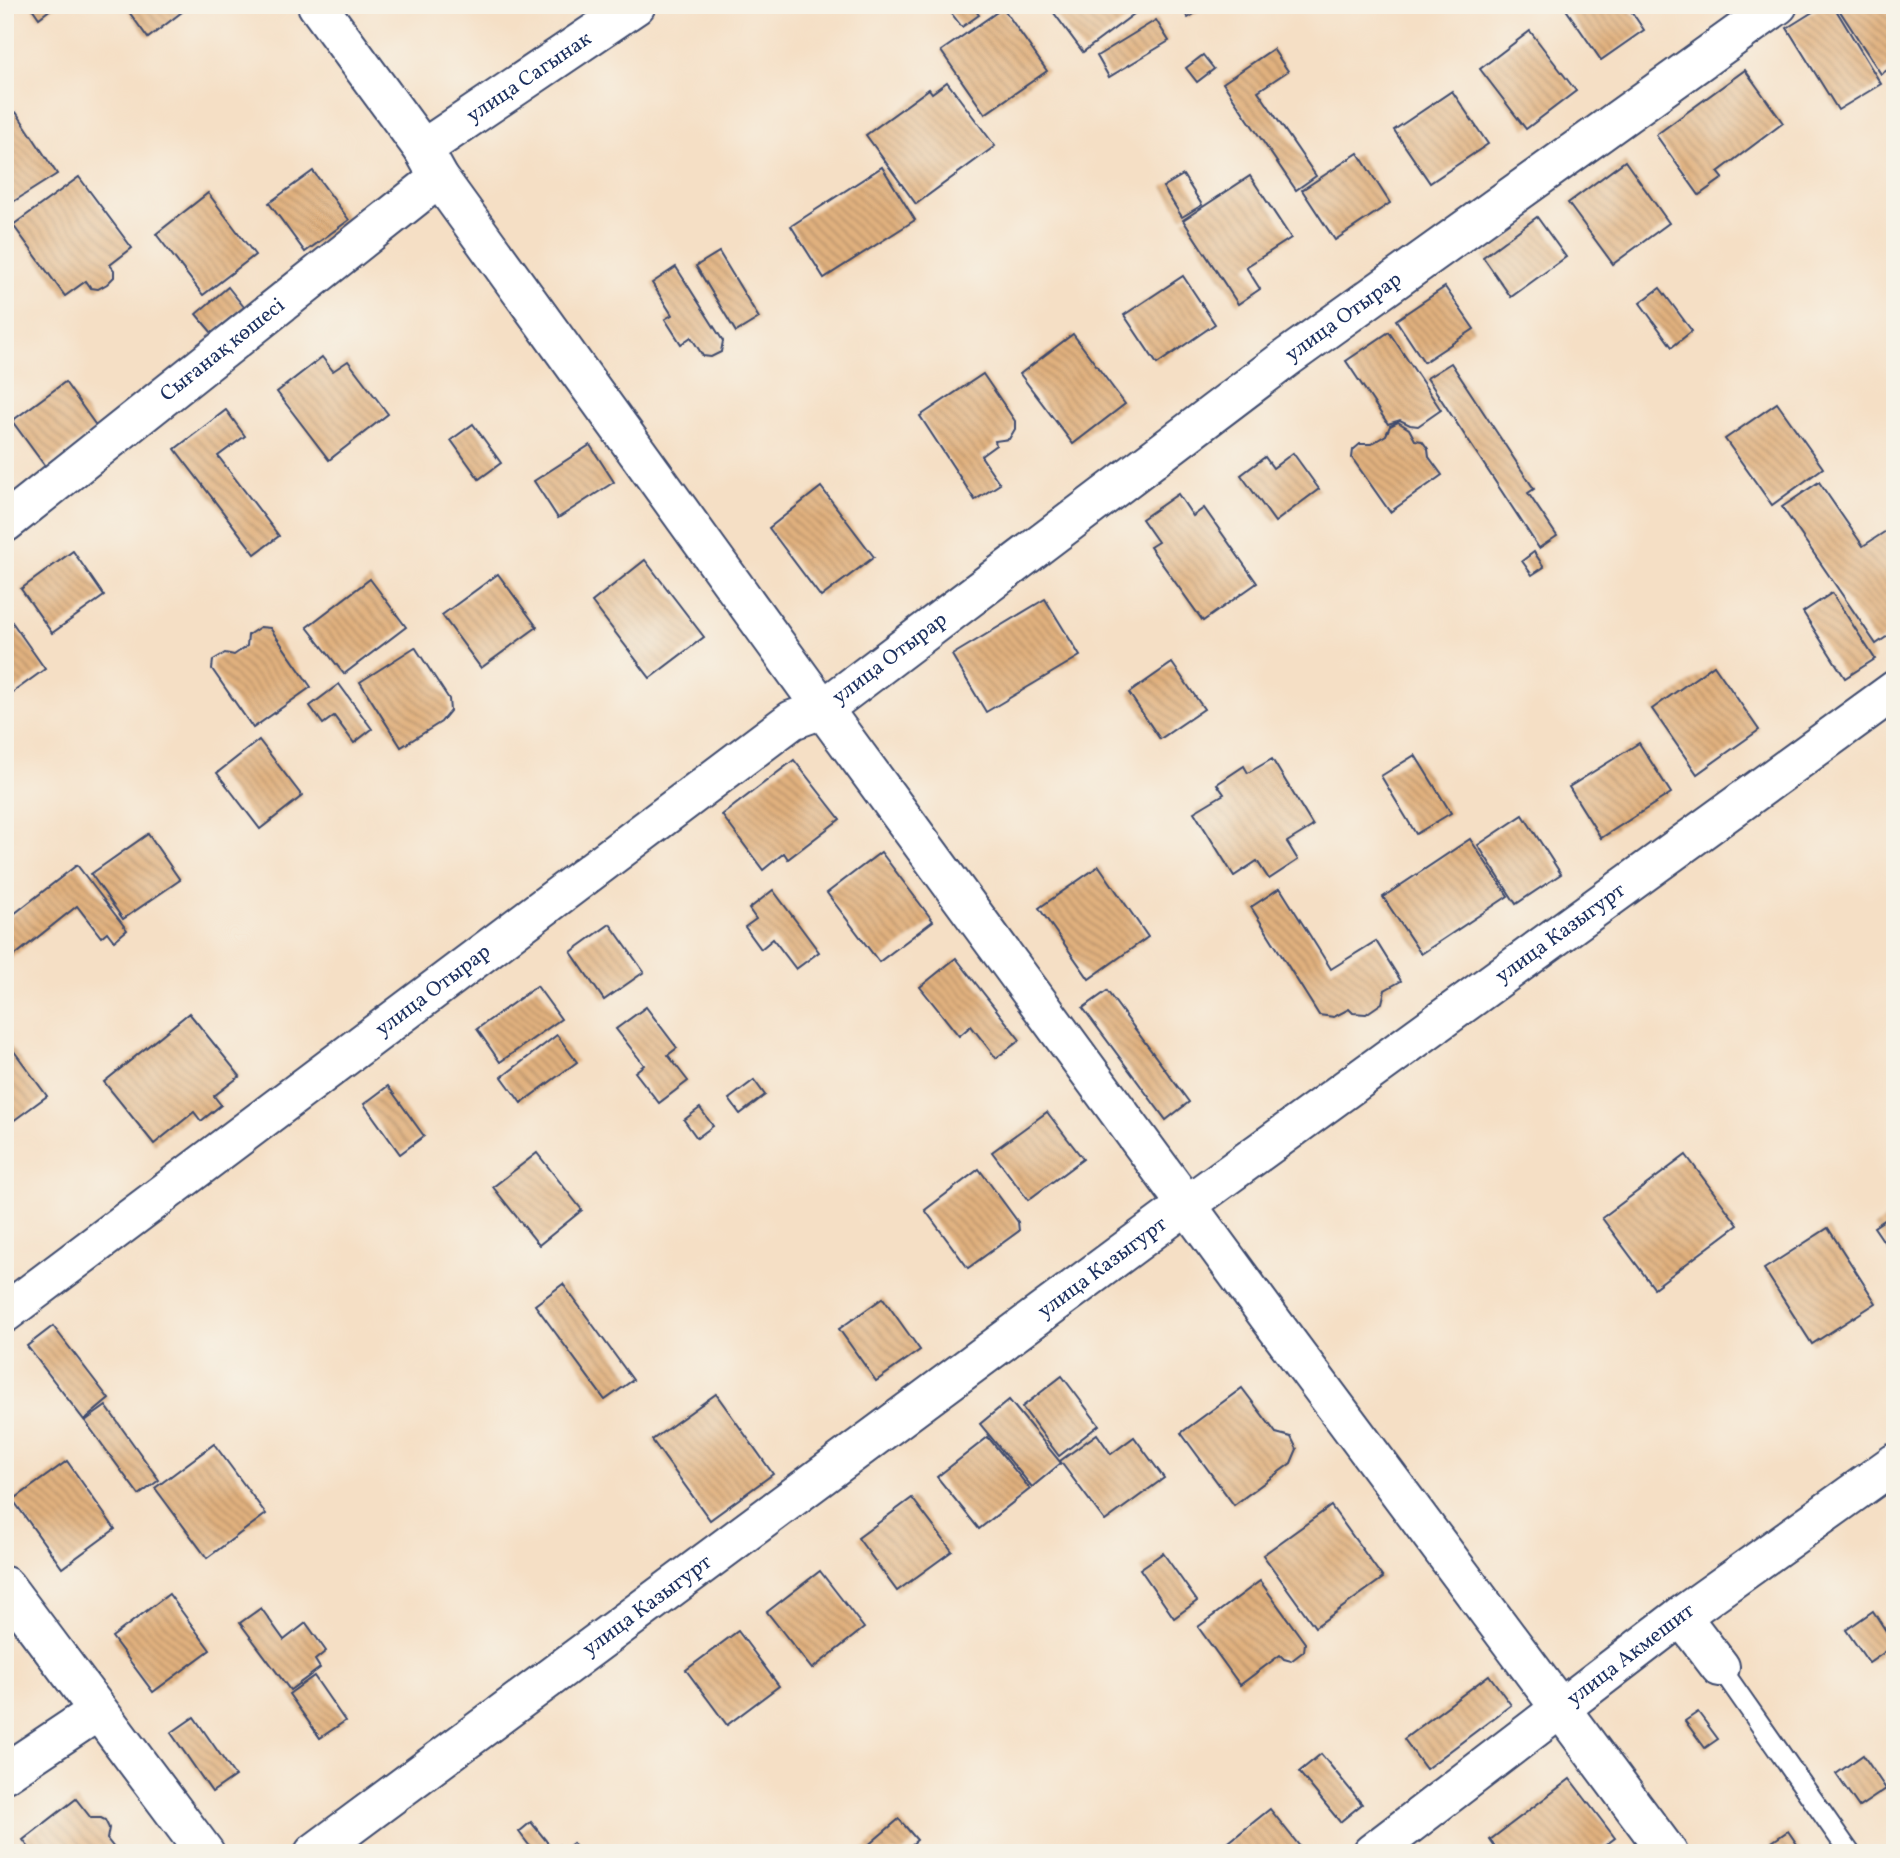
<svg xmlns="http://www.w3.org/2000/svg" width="1900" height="1858" font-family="Vollkorn,serif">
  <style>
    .building { fill: url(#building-back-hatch) }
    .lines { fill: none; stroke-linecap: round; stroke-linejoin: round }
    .lane-casing { stroke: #3c496d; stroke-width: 23 }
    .street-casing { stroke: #3c496d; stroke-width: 42 }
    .lane { stroke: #fff; stroke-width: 19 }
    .street { stroke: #fff; stroke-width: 38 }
    .labels { text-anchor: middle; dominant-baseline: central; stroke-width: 5; stroke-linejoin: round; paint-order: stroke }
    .street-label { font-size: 21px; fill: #1b2f5e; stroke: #f7f3e8 }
  </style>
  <defs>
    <pattern id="building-back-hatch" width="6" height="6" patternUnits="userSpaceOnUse" patternTransform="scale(1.75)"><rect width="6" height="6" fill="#e1b17e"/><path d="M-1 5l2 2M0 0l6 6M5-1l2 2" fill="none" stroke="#b6906a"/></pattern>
  </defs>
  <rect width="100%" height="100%" fill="#f7f3e8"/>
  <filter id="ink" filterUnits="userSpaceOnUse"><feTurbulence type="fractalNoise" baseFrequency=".0143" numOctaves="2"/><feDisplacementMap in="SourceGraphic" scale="14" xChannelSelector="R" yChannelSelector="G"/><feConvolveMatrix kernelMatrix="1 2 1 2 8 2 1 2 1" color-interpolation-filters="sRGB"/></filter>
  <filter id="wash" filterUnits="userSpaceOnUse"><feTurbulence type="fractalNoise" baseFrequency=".00686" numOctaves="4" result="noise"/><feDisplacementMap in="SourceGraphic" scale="28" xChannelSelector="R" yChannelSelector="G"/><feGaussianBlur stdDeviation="1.57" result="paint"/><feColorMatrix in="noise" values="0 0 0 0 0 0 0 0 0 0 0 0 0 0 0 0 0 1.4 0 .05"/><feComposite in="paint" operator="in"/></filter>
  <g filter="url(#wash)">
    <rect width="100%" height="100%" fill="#f5dfc5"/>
    <g id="blocks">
      <!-- building -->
      <g class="building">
        <path d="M30 5H56L39 18Z"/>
        <path d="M124 5H191L148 38Z"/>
        <path d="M953 5H971L979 15 962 27 948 9Z"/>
        <path d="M1048 5H1146L1083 52Z"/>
        <path d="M1179 5H1208L1188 18Z"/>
        <path d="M1563 5H1627L1644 30 1601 60Z"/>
        <path d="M1824 5H1833L1881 84 1838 110 1787 28Z"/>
        <path d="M1836 5H1895V65L1881 74Z"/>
        <path d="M1003 8 1047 71 985 114 941 51Z"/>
        <path d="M1156 20 1169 41 1109 77 1097 56Z"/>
        <path d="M1530 31 1576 91 1526 129 1480 69Z"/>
        <path d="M1273 49 1288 71 1258 91 1316 176 1296 190 1223 83Z"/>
        <path d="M1203 55 1214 69 1197 82 1186 68Z"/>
        <path d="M1745 70 1783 123 1718 172 1723 178 1699 195 1656 135Z"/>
        <path d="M947 82 995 146 916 204 866 135 929 89 932 93Z"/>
        <path d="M1452 91 1488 144 1430 183 1394 130Z"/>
        <path d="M16 112 57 174 5 207V119Z"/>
        <path d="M1358 153 1390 203 1335 240 1302 190Z"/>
        <path d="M1625 161 1669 223 1613 264 1568 203Z"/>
        <path d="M882 167 915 220 824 278 791 226Z"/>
        <path d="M313 171 349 220 305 252 269 203Z"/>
        <path d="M1183 175 1202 205 1182 217 1163 187Z"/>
        <path d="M1250 176 1291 238 1246 267 1260 289 1238 304 1183 220Z"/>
        <path d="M79 177 132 248 110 265 114 270V277L107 284 98 289 91 288 86 281 65 296 13 225Z"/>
        <path d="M208 193 255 255 203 295 156 234Z"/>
        <path d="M1537 217 1566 257 1511 297 1483 257Z"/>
        <path d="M719 252 759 318 736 332 696 266Z"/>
        <path d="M676 267 723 341 721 352 711 357 703 356 691 337 681 344 665 319 672 315 652 283Z"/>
        <path d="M1183 276 1215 324 1157 364 1124 315Z"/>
        <path d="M228 287 244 307 212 333 196 314Z"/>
        <path d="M1445 287 1474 329 1424 362 1396 320Z"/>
        <path d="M1660 288 1692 331 1672 347 1640 303Z"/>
        <path d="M1389 332 1441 410 1418 426 1410 425 1400 420 1388 424 1346 361Z"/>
        <path d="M1073 334 1125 404 1073 444 1020 374Z"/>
        <path d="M322 357 333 371 348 361 388 414 329 460 277 392Z"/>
        <path d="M1451 363 1534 489 1528 493 1557 536 1539 548 1427 378Z"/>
        <path d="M983 374 1015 421V429L1009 439 995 441 996 445 981 456 1000 484 975 500 920 416Z"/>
        <path d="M65 382 97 427 45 466 12 421Z"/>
        <path d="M1777 403 1823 468 1772 505 1725 439Z"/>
        <path d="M226 410 245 436 218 456 279 536 255 554 175 449Z"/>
        <path d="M1398 422 1409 429 1415 440 1422 441 1428 449 1429 457 1442 475 1390 512 1352 458 1353 450 1360 444H1371L1386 435 1390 426Z"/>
        <path d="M473 424 501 463 479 479 451 440Z"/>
        <path d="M590 445 614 482 558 518 534 481Z"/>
        <path d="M1293 453 1319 489 1275 522 1241 475 1265 457 1273 468Z"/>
        <path d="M1819 482 1863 546 1886 531 1895 544V631L1876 644 1782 507Z"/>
        <path d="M821 487 874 557 821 597 769 528Z"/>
        <path d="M1178 494 1193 516 1204 508 1257 583 1203 621 1150 547 1158 542 1142 519Z"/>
        <path d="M73 551 104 596 52 633 21 589Z"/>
        <path d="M1534 552 1544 567 1532 575 1522 561Z"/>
        <path d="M645 560 704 637 650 678 592 602Z"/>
        <path d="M498 574 537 627 481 668 442 615Z"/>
        <path d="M370 579 406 627 344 674 307 627Z"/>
        <path d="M1832 593 1875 659 1845 678 1803 612Z"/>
        <path d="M1045 599 1080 656 986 712 952 655Z"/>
        <path d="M5 612 45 669 5 698Z"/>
        <path d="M260 627 270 628 311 687 253 728 212 669 213 660 225 653 234 655 247 646 248 635Z"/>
        <path d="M415 647 449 699 450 711 441 722 401 747 360 682Z"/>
        <path d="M1172 663 1204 709 1160 739 1129 693Z"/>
        <path d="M1714 665 1759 730 1697 774 1652 709Z"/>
        <path d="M339 684 372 729 354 743 334 716 323 724 310 706Z"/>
        <path d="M259 740 302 796 260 829 217 773Z"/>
        <path d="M1639 743 1671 793 1601 838 1569 787Z"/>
        <path d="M1415 755 1451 813 1416 834 1381 776Z"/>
        <path d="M1272 759 1313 826 1287 842 1298 860 1269 879 1257 861 1234 876 1194 812 1224 794 1217 784 1244 766 1248 773Z"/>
        <path d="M794 760 840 819 788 859 784 853 763 870 722 815Z"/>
        <path d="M1523 815 1561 874 1516 904 1478 845Z"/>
        <path d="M148 834 180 880 123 919 91 874Z"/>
        <path d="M1470 839 1508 896 1421 954 1383 897Z"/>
        <path d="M881 852 933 921 879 962 827 893Z"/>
        <path d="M77 865 127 930 114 941 107 932 101 937 77 906 9 960 5 955V921Z"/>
        <path d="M1099 866 1148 937 1089 979 1039 908Z"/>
        <path d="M1280 888 1331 969 1376 941 1401 981 1385 990 1382 1003 1366 1014 1353 1013 1349 1009 1334 1017 1319 1015 1251 907Z"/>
        <path d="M773 890 819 952 796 969 773 939 761 949 745 927 756 919 749 909Z"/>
        <path d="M610 924 644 972 604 1000 571 952Z"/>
        <path d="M956 958 1020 1040 996 1058 971 1026 959 1036 920 987Z"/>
        <path d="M537 986 561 1019 500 1062 477 1029Z"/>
        <path d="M1107 991 1189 1102 1166 1120 1083 1008Z"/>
        <path d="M646 1007 677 1048 668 1055 688 1081 659 1103 635 1072 644 1065 616 1029Z"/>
        <path d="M189 1013 240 1076 214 1096 221 1105 201 1121 194 1112 154 1144 104 1082Z"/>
        <path d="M557 1035 577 1062 521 1103 502 1077Z"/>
        <path d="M5 1039 47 1096 9 1124 5 1120Z"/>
        <path d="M754 1080 765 1095 740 1114 729 1099Z"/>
        <path d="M388 1086 424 1136 400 1154 364 1104Z"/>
        <path d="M700 1108 713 1126 697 1138 684 1120Z"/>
        <path d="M1047 1112 1083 1159 1028 1200 992 1152Z"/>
        <path d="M537 1153 582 1210 539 1245 493 1187Z"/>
        <path d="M1686 1155 1738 1225 1654 1288 1602 1218Z"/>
        <path d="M979 1169 1018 1222 1019 1231 968 1268 925 1210Z"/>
        <path d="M1895 1213V1258L1874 1227Z"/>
        <path d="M1828 1228 1876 1303 1812 1344 1764 1269Z"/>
        <path d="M563 1284 633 1380 605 1400 535 1305Z"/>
        <path d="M883 1298 920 1350 876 1381 839 1329Z"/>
        <path d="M53 1326 109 1399 84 1420 27 1346Z"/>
        <path d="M1062 1376 1099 1425 1059 1456 1022 1407Z"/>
        <path d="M1242 1388 1276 1433 1291 1437 1297 1449 1291 1463 1234 1505 1181 1433Z"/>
        <path d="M716 1394 773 1474 710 1520 652 1440Z"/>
        <path d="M1009 1400 1061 1463 1032 1487 980 1424Z"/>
        <path d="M106 1406 159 1480 139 1495 85 1421Z"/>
        <path d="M1097 1434 1111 1454 1134 1437 1164 1478 1105 1521 1060 1461Z"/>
        <path d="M988 1437 1030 1489 979 1529 937 1477Z"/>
        <path d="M214 1444 266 1514 207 1558 155 1488Z"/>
        <path d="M67 1461 115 1529 62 1568 13 1500Z"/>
        <path d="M912 1498 952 1551 897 1591 858 1538Z"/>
        <path d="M1331 1506 1383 1578 1315 1627 1263 1555Z"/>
        <path d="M1163 1553 1197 1601 1174 1618 1140 1569Z"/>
        <path d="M820 1571 864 1628 812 1669 767 1612Z"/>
        <path d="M1260 1581 1305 1643 1304 1651 1291 1661 1284 1659 1280 1655 1240 1685 1198 1627Z"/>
        <path d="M169 1594 210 1650 153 1692 112 1637Z"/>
        <path d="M261 1608 284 1640 306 1623 326 1651 315 1660 320 1668 290 1690 240 1623Z"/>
        <path d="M1873 1611 1895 1645 1869 1663 1846 1630Z"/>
        <path d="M738 1631 779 1686 727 1725 686 1670Z"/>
        <path d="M1489 1675 1511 1705 1426 1769 1404 1739Z"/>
        <path d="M314 1676 345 1721 320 1738 289 1694Z"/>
        <path d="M1698 1712 1718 1739 1705 1748 1685 1721Z"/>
        <path d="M194 1717 235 1776 212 1792 171 1733Z"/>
        <path d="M1321 1754 1362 1804 1340 1822 1299 1772Z"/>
        <path d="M1863 1755 1886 1789 1859 1807 1836 1774Z"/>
        <path d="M1570 1779 1615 1838 1595 1853H1499L1490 1840Z"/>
        <path d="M76 1799 91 1818H101L105 1820 109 1828 107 1839 118 1853H33L23 1840Z"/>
        <path d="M1270 1809 1305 1853H1221L1219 1850Z"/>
        <path d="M899 1819 917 1840 902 1853H859Z"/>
        <path d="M531 1822 552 1848 545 1853H535L519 1832Z"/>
        <path d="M1788 1831 1803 1853H1775L1769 1844Z"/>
        <path d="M573 1843 580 1853H549L559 1845 563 1851Z"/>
      </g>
    </g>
  </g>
  <g filter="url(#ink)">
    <use href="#blocks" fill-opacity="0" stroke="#3c496d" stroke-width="2"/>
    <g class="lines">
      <!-- lane casing -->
      <g class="lane-casing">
        <path id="lane" d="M1720 1667 1850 1853"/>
      </g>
      <!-- street casing -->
      <g class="street-casing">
        <g id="street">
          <path d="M317 5 423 149 439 178 823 709 1277 1328 1668 1853"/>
          <path id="s1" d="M423 149 636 5"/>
          <path id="s2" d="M5 523 439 178"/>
          <path id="s3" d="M5 1313 792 720 823 709 1285 359 1778 5"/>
          <path d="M5 1586 205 1853"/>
          <path d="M1681 1616 1720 1667"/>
          <path d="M5 1773 98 1711"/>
          <path id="s4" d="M314 1853 1188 1204 1895 690"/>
          <path id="s5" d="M1372 1853 1681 1616 1895 1463"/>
        </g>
      </g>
      <!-- lane -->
      <use href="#lane" class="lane"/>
      <!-- street -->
      <use href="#street" class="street"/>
    </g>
  </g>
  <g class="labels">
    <!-- street labels -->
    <g class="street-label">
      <text stroke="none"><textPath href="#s1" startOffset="128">улица Сагынак</textPath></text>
      <text stroke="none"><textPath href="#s3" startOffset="1670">улица Отырар</textPath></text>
      <text stroke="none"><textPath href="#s2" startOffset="278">Сығанақ көшесі</textPath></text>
      <text stroke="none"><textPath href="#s3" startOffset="1102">улица Отырар</textPath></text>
      <text stroke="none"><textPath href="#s4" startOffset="1549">улица Казыгурт</textPath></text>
      <text stroke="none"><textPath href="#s3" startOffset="536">улица Отырар</textPath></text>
      <text stroke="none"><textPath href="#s4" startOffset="982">улица Казыгурт</textPath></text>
      <text stroke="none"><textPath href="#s4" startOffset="415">улица Казыгурт</textPath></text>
      <text stroke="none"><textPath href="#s5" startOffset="326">улица Акмешит</textPath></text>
    </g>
  </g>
  <!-- margin -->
  <rect width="1900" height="1858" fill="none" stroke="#f7f3e8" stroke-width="28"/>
</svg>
